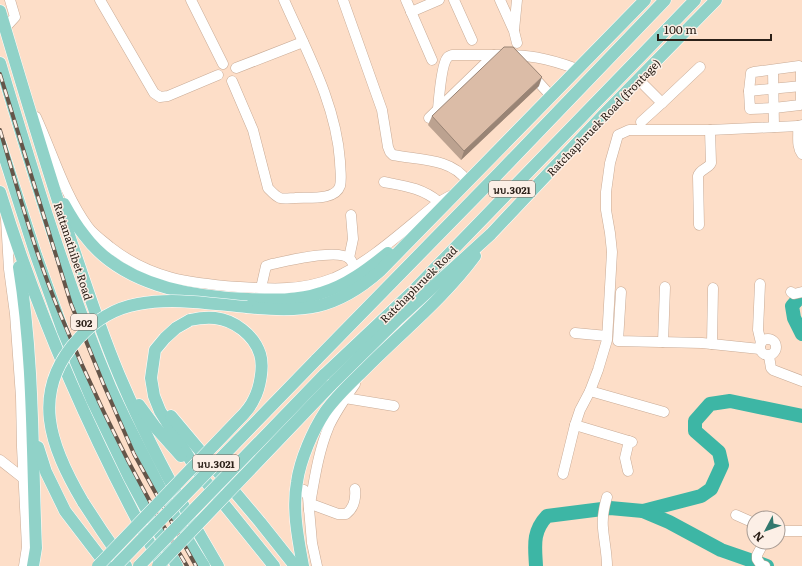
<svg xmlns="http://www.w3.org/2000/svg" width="802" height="566" font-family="Literata,Sarabun,serif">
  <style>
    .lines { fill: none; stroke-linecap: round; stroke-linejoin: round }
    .river { stroke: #3db6a5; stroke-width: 14 }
    .minor-casing { stroke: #c9ab96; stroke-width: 11 }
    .major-casing { stroke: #fff; stroke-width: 13 }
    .minor { stroke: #fff; stroke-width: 10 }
    .major { stroke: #90d2c8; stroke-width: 12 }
    .rail-casing { stroke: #655549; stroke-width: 4 }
    .rail { stroke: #fcefe6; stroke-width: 2.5; stroke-dasharray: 8; stroke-linecap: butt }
    .major-bridge-casing { stroke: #fff; stroke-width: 13; stroke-linecap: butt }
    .major-bridge { stroke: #90d2c8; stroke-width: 12 }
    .wall { fill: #bca290 }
    .shaded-wall { fill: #998475 }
    .building { fill: #dbbca7; stroke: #998475 }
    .labels { text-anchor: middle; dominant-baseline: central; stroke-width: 3; stroke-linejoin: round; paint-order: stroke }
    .shield { fill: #fcefe6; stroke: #6a5e56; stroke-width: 1 }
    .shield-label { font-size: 10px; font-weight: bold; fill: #2b2018 }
    .street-label { font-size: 11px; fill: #2b2018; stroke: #fcefe6 }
  </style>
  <rect width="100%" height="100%" fill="#fddec8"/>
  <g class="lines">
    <!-- river -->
    <g class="river">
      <path d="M802 297 799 298 792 306 794 318 802 334"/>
      <path d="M643 511 701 496 711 489 722 465 719 452 695 431V421L710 404 730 401 802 416"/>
      <path d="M536 566C535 546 532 532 547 516L610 508 643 511 669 522 721 550 767 566"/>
    </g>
    <!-- minor casing -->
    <g class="minor-casing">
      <g id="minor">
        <path d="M100 0 154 93 160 97 168 96 218 75"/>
        <path d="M191 0 223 64"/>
        <path d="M343 0 382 110 388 147 390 152 393 155C418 160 452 158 467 181"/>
        <path d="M406 0 432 60"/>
        <path d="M454 0 472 40"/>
        <path d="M500 0 514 31 517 43"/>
        <path d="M411 12 439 0"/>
        <path d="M5 28 15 17 10 0"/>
        <path d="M514 30 517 0"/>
        <path d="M799 66 801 68V103L800 105 774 108 750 109 749 91 751 73 754 72Z"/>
        <path d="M236 68 303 42"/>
        <path d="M773 70 774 127"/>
        <path d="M531 74 551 96"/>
        <path d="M638 79 662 103 641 122"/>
        <path d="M232 81 253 130 268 188C272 192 275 196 280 198 284 199 291 198 295 198 308 197 335 201 340 186 342 178 340 169 340 161 336 104 307 52 284 0"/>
        <path d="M749 91 802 86"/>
        <path d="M662 103 700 67"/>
        <path d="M438 109C439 99 441 66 447 58 448 56 449 56 452 55H494"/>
        <path d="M36 117C53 154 64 194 88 227 94 235 103 241 110 247 151 279 189 283 238 287 272 289 301 291 334 278 371 262 407 227 439 202L450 196"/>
        <path d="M429 118 494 55C527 54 547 58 577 69"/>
        <path d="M802 125 798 126C799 137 796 145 802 154"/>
        <path d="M384 182C405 186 422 188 439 202"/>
        <path d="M6 219 9 269 15 314 21 397 22 447 27 547 24 566"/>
        <path d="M699 225 698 176C700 169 708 169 711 163L710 130"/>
        <path d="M349 258 353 239 351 215"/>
        <path d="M760 284 758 330 761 343"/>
        <path d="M261 288 266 266 272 264C287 261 339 248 350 259 352 261 353 265 355 267"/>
        <path d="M621 292 618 341 702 343 760 349"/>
        <path d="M791 292 794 294 802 292"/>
        <path d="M575 333 607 336"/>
        <circle cx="768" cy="347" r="8"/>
        <path d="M663 342 665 287"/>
        <path d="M712 344 713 288"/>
        <path d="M769 356 771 368 773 370 802 381"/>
        <path d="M590 391 664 412"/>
        <path d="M345 398 394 406"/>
        <path d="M575 425 632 442"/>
        <path d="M0 460 23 478"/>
        <path d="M628 471 625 458 629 441"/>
        <path d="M563 474 575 425 580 410 590 391 598 370 607 340 612 252 610 233 606 210V192L610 163 618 135 629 130H710L798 126"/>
        <path d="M296 489 304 490 308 497 312 543 317 566"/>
        <path d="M607 497C604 507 602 518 603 528 604 541 607 553 607 566"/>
        <path d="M311 504 338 514H346C354 508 356 499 355 489"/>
        <path d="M309 510C314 482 318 452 329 426 336 411 346 397 355 384"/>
        <path d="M736 515 754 523"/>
        <path d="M778 531H802"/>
        <path d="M764 542 757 555V559L761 565 765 566"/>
      </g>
    </g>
    <!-- major casing -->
    <g class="major-casing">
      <g id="major">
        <path d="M0 11C24 92 48 173 75 253 90 297 104 341 123 384 150 447 183 507 218 566"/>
        <path d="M0 63C33 173 66 283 111 389 121 411 132 433 143 454 162 492 181 531 204 566"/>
        <path d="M0 143 36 255 63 331 92 400 129 477 177 566"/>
        <path d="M0 192C40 322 96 447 162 566"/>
        <path d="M64 204C70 215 76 225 84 235 121 285 189 297 248 299 272 300 298 301 321 293 346 286 368 269 388 253"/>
        <path d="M19 267C34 360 32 454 36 548L33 566"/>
        <path d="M247 307C303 313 336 310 380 271L645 0"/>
        <path d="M190 320 176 328 165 338 155 350 151 378 154 396 160 411 198 472 274 566"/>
        <path d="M316 360 497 175 665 0"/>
        <path d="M324 375 412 292 695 0"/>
        <path d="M330 386 399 318 491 234 605 113 716 0"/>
        <path d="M139 405 156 428 181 456"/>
        <path d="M171 416 260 522 295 566"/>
        <path d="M38 447 46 472 65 511 107 566"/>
        <path d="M83 502 102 531 126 566"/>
        <path d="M303 566C298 539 292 509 297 482 300 460 313 430 325 412 337 395 353 381 367 367 403 331 444 298 475 256"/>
      </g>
    </g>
    <!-- minor -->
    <use href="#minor" class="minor"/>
    <!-- major -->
    <use href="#major" class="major"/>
    <!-- rail casing -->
    <g class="rail-casing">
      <g id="rail">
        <path d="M0 74 71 304 103 383 134 454 196 566"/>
        <path d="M0 130C18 190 35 253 59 311 95 399 138 485 187 566"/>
      </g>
    </g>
    <!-- rail -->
    <use href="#rail" class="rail"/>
    <!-- major-bridge casing -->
    <g class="major-bridge-casing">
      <g id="major-bridge">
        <path d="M83 502C50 446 29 392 79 338 94 321 115 308 138 304 174 297 211 304 247 307"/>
        <path d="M98 566 239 419C245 413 251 406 254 399 260 388 264 366 260 354 254 335 234 320 215 318 206 317 199 318 190 320"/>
        <path d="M116 566 316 360"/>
        <path d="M139 566 324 375"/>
        <path d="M158 566 330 386"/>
      </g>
    </g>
    <!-- major-bridge -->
    <use href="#major-bridge" class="major-bridge"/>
  </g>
  <!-- wall -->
  <path class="wall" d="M539 86 461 160 428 125 432 116Z"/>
  <!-- shaded-wall -->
  <path class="shaded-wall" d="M542 77 539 86 461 160 464 151Z"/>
  <!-- building -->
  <path class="building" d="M504 47H513L542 77 464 151 432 116Z"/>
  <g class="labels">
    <!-- shield labels -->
    <g class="shield">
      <rect x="489" y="181" width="46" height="16" rx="3"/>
      <rect x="71" y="314" width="26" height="16" rx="3"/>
      <rect x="193" y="455" width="46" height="16" rx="3"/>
    </g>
    <g class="shield-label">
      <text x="512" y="189">นบ.3021</text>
      <text x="84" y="322">302</text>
      <text x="216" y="463">นบ.3021</text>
    </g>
    <!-- street labels -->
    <g class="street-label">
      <text transform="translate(603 117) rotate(-46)">Ratchaphruek Road (frontage)</text>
      <text transform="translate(74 251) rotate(72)">Rattanathibet Road</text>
      <text transform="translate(418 284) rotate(-45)">Ratchaphruek Road</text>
    </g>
  </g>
  <!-- north arrow -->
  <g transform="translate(766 530) rotate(229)"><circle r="19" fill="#fcefe6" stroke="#a89c94"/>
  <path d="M0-3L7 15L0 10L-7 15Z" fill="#32786e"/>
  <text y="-6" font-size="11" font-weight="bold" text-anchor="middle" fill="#2b2018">N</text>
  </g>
  <!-- scale -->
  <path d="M658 34v6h113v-6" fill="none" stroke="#2b2018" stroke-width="2"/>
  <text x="664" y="34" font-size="12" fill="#2b2018" stroke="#fcefe6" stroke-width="3" paint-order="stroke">100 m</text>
</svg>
